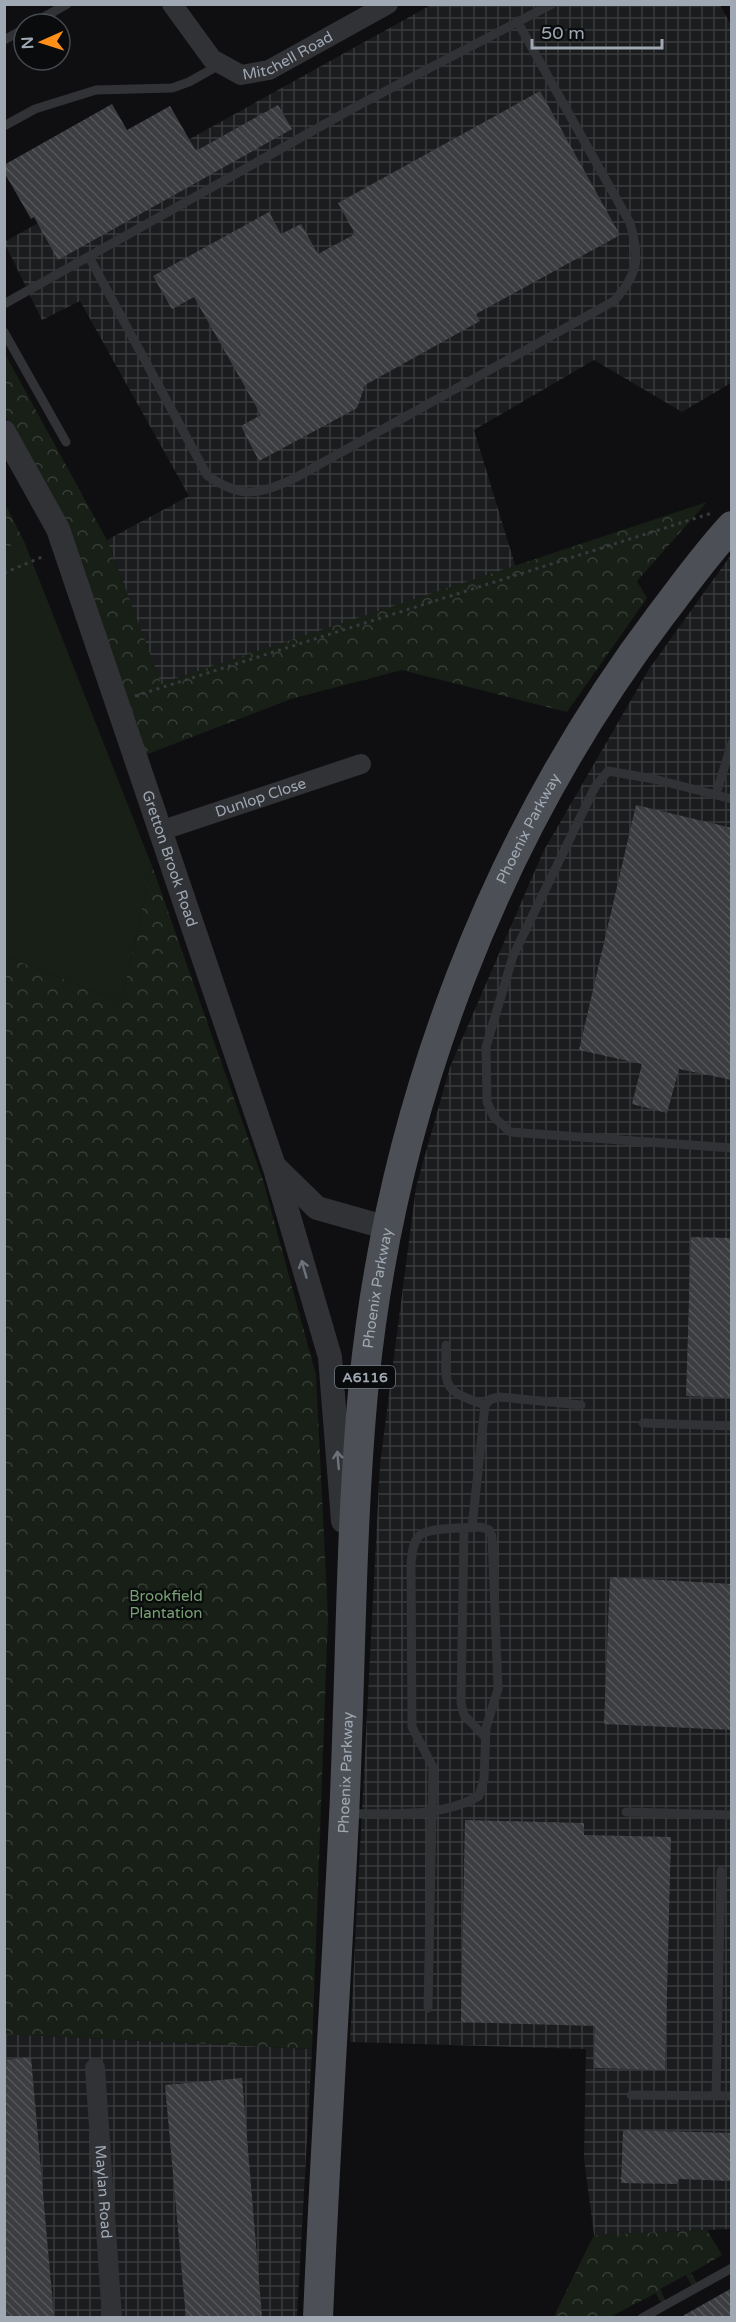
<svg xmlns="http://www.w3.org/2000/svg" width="736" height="2322" font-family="'Varela Round',sans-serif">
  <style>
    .industrial { fill: url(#industrial-grid) }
    .green { fill: #171f17 }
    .forest { fill: url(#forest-crowns) }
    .building { fill: url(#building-back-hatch) }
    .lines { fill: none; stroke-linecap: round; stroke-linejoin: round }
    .path { stroke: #36393d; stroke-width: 3; stroke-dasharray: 3 4.5; stroke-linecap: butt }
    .service { stroke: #303236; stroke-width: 9 }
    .minor { stroke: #303236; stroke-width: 20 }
    .tertiary { stroke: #303236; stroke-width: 24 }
    .primary { stroke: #4c4f55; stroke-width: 30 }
    .oneway { stroke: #6d737b }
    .labels { text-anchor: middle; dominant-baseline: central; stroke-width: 4.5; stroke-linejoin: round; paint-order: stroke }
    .shield { fill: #0a0b0c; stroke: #727981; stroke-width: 1.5 }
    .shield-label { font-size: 14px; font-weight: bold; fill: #9fa8b3 }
    .street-label { font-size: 15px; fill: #9fa8b3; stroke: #0a0b0c }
    .park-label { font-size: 15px; fill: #77a173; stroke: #0a0b0c }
  </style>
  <defs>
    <pattern id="industrial-grid" width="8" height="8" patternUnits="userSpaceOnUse" patternTransform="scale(1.5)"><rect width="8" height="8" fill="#1b1c1e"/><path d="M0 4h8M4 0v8" fill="none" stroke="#393a3c"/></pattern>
    <pattern id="forest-crowns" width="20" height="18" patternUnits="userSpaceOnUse" patternTransform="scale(1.5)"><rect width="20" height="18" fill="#171f17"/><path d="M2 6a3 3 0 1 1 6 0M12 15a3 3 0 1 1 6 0" fill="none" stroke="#353d36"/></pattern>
    <pattern id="building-back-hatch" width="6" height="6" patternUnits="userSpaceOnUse" patternTransform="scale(1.5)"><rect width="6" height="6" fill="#3b3d41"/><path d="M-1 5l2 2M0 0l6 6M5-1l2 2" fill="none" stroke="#54565a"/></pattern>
  </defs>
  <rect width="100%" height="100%" fill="#0f0f11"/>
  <!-- industrial -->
  <g class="industrial">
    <path d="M431 5H720L731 25V383L682 412 594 360 474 430 516 568 162 686 107 540 189 496 80 301 42 320 4 242Z"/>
    <path d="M731 555V2229L594 2235 584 2159 586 2049 350 2042 380 1464 416 1187 450 1067 543 852 649 669Z"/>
    <path d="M4 2034 312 2049 297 2317H5Z"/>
  </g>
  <!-- green -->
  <path class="green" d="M24 541 152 866 121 1002 5 956 4 548Z"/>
  <!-- forest -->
  <g class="forest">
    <path d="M4 352 107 540 161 683 707 502 637 581 647 598 567 712 402 670 291 699 145 755 81 564 5 415Z"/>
    <path d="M5 504 24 541 5 548H4Z"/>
    <path d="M152 866 263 1180 316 1375 328 1617 312 2049 5 2034V956L121 1002Z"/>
    <path d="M707 2230 722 2255 691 2273 697 2283 692 2286 686 2275 660 2289 666 2302 661 2304 656 2293 610 2317 553 2318 594 2235Z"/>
  </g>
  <!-- building -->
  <g class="building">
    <path d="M540 91 620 235 476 314 480 321 365 385 357 408 259 461 241 426 261 415 194 297 172 309 153 276 269 212 281 234 301 224 318 254 355 234 338 203Z"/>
    <path d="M112 104 127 130 170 106 196 151 278 105 292 129 58 260 34 217 31 219 4 172V165Z"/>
    <path d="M636 805 732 828V1080L679 1069 667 1113 632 1104 642 1064 579 1050Z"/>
    <path d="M691 1237 732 1238V1398L686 1396Z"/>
    <path d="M610 1577 732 1584V1730L604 1724Z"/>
    <path d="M465 1820 584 1823V1835L671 1837 665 2070 594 2068 595 2026 461 2022Z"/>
    <path d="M31 2057 54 2318H4V2060Z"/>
    <path d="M242 2078 262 2317 186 2318 165 2085Z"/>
    <path d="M623 2130 732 2133V2181L678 2179 677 2184 621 2183Z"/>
    <path d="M732 2288V2318H679Z"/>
  </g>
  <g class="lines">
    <!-- path -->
    <g class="path">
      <path d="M4 573 42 557"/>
      <path d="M135 696 712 513"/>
    </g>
    <!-- service -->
    <g class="service">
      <path d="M32 24 67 4"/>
      <path d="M4 40 24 29"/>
      <path d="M4 126 35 109 96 90 172 88 189 82 221 64"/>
      <path d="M89 257 207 475C240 499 260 495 295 478L614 301C639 273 640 258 630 223L517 21"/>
      <path d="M4 304 357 106 552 4"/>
      <path d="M4 332 66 442"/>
      <path d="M716 794 732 743"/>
      <path d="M732 799 654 779 608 771 595 787 513 956 486 1047 487 1102 494 1117 510 1132 732 1148"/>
      <path d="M446 1345C445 1389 443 1390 485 1405"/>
      <path d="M643 1423 732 1426"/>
      <path d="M472 1528 485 1405 491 1399 500 1397 581 1405"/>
      <path d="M464 1529 461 1703 464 1715 485 1737"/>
      <path d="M626 1812 732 1815"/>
      <path d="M349 1814C392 1813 441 1818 479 1796L484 1779 486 1728 498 1689 492 1536 489 1530 481 1527C468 1528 427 1527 419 1536 412 1543 412 1556 411 1564L412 1727 433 1767 428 2008"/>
      <path d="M631 2095 732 2096"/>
      <path d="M716 2096 721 1871"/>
      <path d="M642 2318 732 2268"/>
    </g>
    <!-- minor -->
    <g class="minor">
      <path id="s1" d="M172 4 212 59 241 75 269 70 388 4"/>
      <path id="s2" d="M160 831 361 764"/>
      <path id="s3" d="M95 2068 112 2318"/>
    </g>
    <!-- tertiary -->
    <g class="tertiary">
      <path id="s4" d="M4 432 58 529 274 1166 317 1208 388 1228"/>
      <path d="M275 1169 330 1357 343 1521"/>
    </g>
    <!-- primary -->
    <path class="primary" id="s5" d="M318 2318C325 2150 336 1984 344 1817 351 1672 350 1526 364 1382 392 1106 494 836 661 615 684 585 706 554 732 526"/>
  </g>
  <!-- one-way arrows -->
  <defs><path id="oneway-shaft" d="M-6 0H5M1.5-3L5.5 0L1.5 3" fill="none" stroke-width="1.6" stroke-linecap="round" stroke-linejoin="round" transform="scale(1.5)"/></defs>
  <g class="oneway">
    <use href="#oneway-shaft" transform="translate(304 1269) rotate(-106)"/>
    <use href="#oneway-shaft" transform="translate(338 1460) rotate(-95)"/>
  </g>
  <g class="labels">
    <!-- shield labels -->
    <rect class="shield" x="335" y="1366" width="60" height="22" rx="4.5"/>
    <g class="shield-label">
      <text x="365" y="1377">A6116</text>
    </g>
    <!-- street labels -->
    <g class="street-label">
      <text stroke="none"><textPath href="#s1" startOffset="152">Mitchell Road</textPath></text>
      <text stroke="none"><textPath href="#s2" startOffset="106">Dunlop Close</textPath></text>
      <text stroke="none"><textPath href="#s5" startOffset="1518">Phoenix Parkway</textPath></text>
      <text stroke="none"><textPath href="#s4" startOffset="459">Gretton Brook Road</textPath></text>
      <text stroke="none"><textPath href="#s5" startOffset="1032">Phoenix Parkway</textPath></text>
      <text stroke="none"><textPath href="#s5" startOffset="546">Phoenix Parkway</textPath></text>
      <text stroke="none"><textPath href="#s3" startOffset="124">Maylan Road</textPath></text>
    </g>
    <!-- park labels -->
    <g class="park-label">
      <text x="166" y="1596">Brookfield<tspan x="166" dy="17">Plantation</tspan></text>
    </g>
  </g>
  <!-- border -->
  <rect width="736" height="2322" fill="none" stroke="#9fa8b3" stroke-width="12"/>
  <!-- north arrow -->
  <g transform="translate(42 42) rotate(267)"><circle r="28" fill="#0a0b0c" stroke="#464a4f" stroke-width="1.5"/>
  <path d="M0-4.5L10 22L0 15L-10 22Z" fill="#ff8f19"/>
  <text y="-9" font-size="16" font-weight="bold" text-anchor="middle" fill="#9fa8b3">N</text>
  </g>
  <!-- scale -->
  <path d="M532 39v9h130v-9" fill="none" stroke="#9fa8b3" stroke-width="3"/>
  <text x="541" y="39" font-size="18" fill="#9fa8b3" stroke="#0a0b0c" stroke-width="4.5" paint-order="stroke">50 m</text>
</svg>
